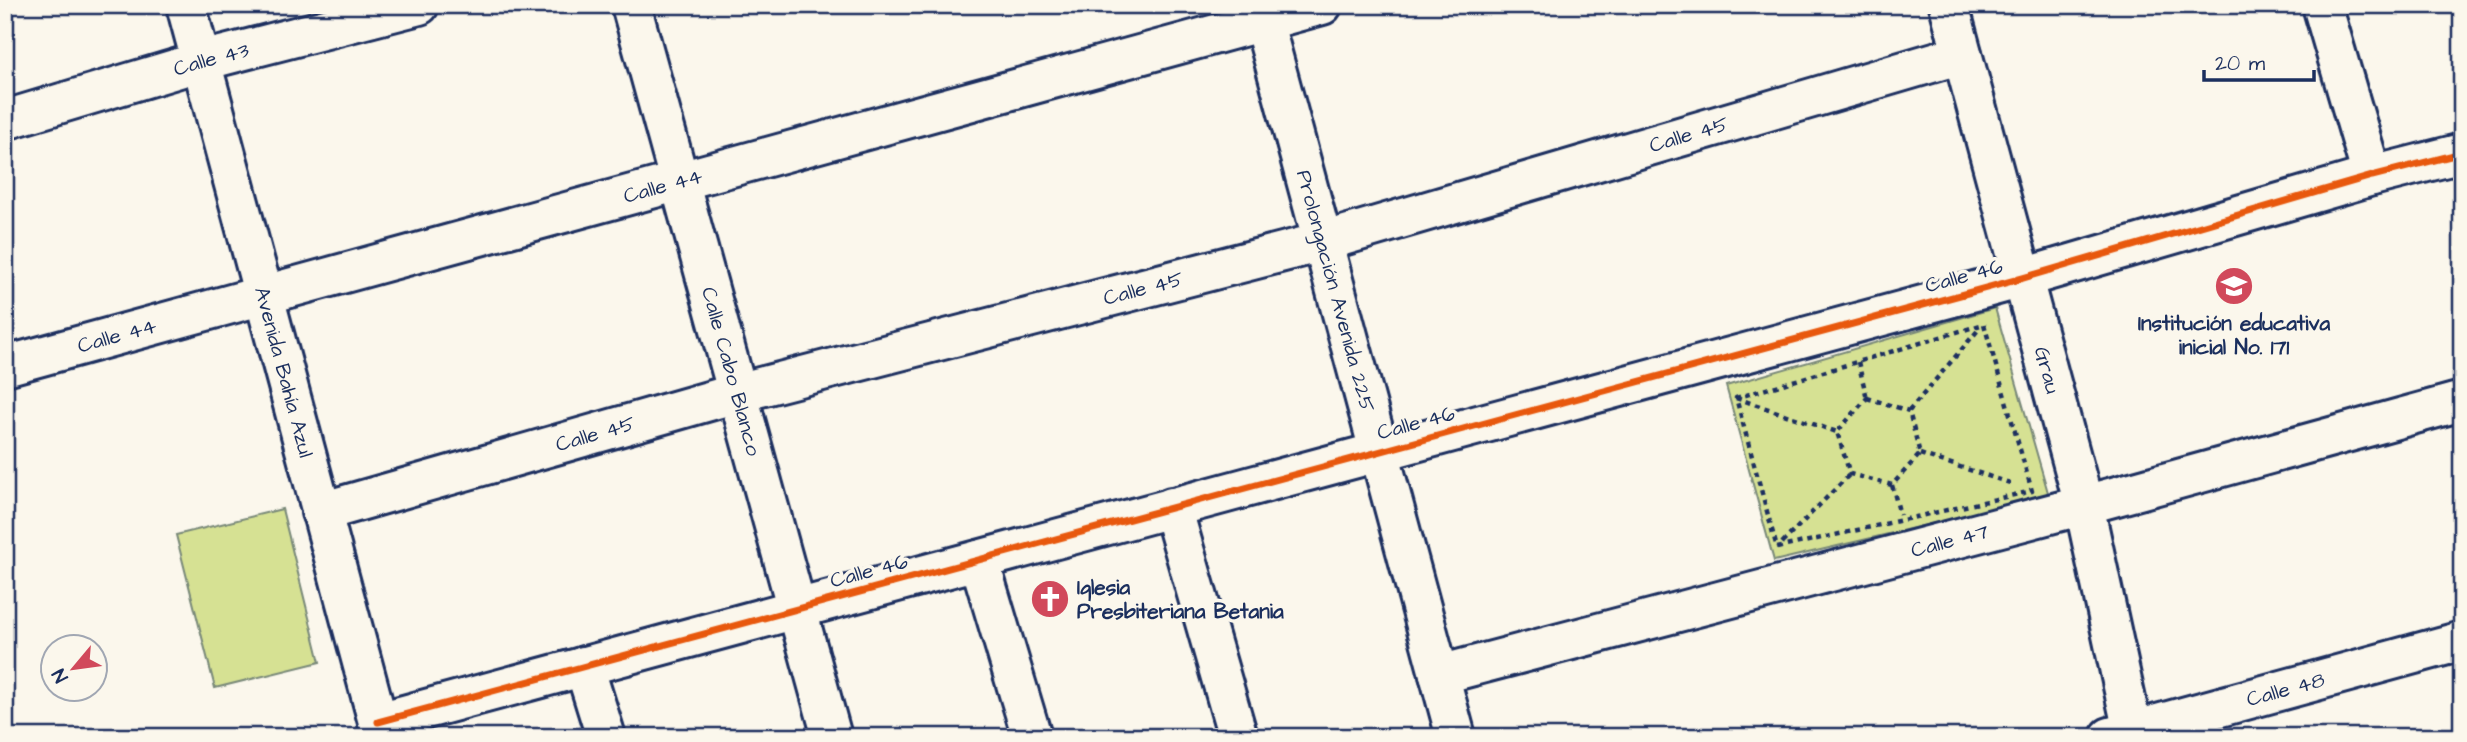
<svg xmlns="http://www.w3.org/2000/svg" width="2467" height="742" font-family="'Architects Daughter',sans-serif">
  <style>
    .green { fill: #d6e193; stroke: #788878; stroke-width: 2 }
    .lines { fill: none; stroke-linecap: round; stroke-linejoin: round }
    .street-casing { stroke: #1b2f5e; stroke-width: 44 }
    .primary-casing { stroke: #1b2f5e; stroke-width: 44 }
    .path { stroke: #1b2f5e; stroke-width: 4.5; stroke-dasharray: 5 5; stroke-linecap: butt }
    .street { stroke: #fbf7ec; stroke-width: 38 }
    .primary { stroke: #fbf7ec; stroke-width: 38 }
    .cycleway-casing { stroke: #fbf7ec; stroke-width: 11 }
    .cycleway { stroke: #e8590c; stroke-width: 7 }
    .labels { text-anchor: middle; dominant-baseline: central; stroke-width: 7; stroke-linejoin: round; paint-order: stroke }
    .street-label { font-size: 21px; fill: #1b2f5e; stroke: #fbf7ec }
    .poi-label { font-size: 21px; font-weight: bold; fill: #1b2f5e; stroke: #fbf7ec }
  </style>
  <rect width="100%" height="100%" fill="#fbf7ec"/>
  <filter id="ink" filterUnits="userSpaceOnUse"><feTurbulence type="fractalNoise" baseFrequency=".0143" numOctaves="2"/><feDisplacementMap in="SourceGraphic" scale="14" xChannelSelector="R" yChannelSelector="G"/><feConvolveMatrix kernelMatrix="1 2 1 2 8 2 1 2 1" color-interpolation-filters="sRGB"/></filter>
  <g filter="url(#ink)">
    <!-- green -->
    <g class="green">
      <path d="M1995 308 2049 496 1774 561 1726 386Z"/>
      <path d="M282 509 320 662 215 688 176 535Z"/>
    </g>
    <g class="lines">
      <!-- street casing -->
      <g class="street-casing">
        <g id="street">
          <path id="s1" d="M186 5 382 737"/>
          <path id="s2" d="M631 5 832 737"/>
          <path id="s3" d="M1949 5 2084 505 2134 737"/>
          <path d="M2322 5 2372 176"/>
          <path id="s4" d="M5 120 202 61 419 5"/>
          <path id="s5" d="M5 366 1322 5"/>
          <path d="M1172 507 1238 737"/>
          <path id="s6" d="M321 512 737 393 1322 242 1962 54"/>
          <path d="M979 560 1032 737"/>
          <path d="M584 666 606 737"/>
          <path id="s7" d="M1439 675 2084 505 2462 401"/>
          <path d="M378 722 2023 278 2372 176 2462 153"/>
          <path id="s8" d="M2110 737 2462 641"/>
        </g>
      </g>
      <!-- primary casing -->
      <g class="primary-casing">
        <g id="primary">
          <path id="s9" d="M1259 5 1456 737"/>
        </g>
      </g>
      <!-- path -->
      <g class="path">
        <path d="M1984 324 2032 491 1777 548 1736 398Z"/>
        <path d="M1858 362 1867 398"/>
        <path d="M1736 398 1837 432"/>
        <path d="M1867 398 1909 411 1920 454 1892 485 1850 474 1837 432Z"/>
        <path d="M1909 411 1979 329"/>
        <path d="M1920 454 2013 484"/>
        <path d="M1892 485 1900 515"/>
        <path d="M1782 543 1850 474"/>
      </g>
      <!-- street -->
      <use href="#street" class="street"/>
      <!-- primary -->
      <use href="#primary" class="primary"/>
      <!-- cycleway casing -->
      <g class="cycleway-casing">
        <path id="cycleway" d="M378 722 2023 278 2372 176 2462 153"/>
      </g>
      <!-- cycleway -->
      <use href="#cycleway" class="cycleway"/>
    </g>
  </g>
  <!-- icons -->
  <defs>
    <g id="school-disc" transform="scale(2.0125)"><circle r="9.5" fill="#d1495b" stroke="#fbf7ec"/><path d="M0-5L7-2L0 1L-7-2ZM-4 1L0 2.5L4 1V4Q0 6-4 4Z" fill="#fff"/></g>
    <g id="church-disc" transform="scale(2.0125)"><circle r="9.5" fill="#d1495b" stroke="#fbf7ec"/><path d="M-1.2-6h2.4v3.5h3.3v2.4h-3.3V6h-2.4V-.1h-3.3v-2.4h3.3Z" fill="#fff"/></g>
  </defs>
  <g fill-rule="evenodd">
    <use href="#school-disc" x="2234" y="286"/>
    <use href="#church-disc" x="1050" y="599"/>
  </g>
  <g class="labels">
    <!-- street labels -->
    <g class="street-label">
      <text stroke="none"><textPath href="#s4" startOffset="215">Calle 43</textPath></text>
      <text stroke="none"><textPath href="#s6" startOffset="1419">Calle 45</textPath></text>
      <text stroke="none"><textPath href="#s5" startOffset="682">Calle 44</textPath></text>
      <text transform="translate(1964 276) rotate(-15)">Calle 46</text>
      <text stroke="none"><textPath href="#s6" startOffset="852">Calle 45</textPath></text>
      <text stroke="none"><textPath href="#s9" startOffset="296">Prolongación Avenida 225</textPath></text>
      <text stroke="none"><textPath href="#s5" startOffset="116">Calle 44</textPath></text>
      <text stroke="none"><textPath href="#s3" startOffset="378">Grau</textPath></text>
      <text stroke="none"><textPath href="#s1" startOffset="380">Avenida Bahía Azul</textPath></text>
      <text stroke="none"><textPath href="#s2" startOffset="380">Calle Cabo Blanco</textPath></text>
      <text transform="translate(1416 423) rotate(-15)">Calle 46</text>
      <text stroke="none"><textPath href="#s6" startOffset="285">Calle 45</textPath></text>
      <text stroke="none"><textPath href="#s7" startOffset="528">Calle 47</textPath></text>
      <text transform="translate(869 571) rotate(-15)">Calle 46</text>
      <text stroke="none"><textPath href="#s8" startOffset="182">Calle 48</textPath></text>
    </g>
    <!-- poi labels -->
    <g class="poi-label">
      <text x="2234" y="323">Institución educativa<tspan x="2234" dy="24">inicial No. 171</tspan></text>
      <text x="1077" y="587" text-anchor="start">Iglesia<tspan x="1077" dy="24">Presbiteriana Betania</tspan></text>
    </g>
  </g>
  <!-- margin -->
  <rect width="2467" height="742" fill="none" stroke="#fbf7ec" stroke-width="28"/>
  <rect x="14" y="14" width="2439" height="714" fill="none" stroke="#1b2f5e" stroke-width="2.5" filter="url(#ink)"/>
  <!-- north arrow -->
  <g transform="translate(74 668) rotate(241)"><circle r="33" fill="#fbf7ec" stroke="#a1a7b3" stroke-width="2"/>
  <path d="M0-5L12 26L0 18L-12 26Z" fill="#d1495b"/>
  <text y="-10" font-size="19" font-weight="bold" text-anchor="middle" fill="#1b2f5e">N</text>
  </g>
  <!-- scale -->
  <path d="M2204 70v10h110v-10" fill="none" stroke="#1b2f5e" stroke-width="3.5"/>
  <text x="2215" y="70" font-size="21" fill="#1b2f5e" stroke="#fbf7ec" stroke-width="5" paint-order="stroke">20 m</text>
</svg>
